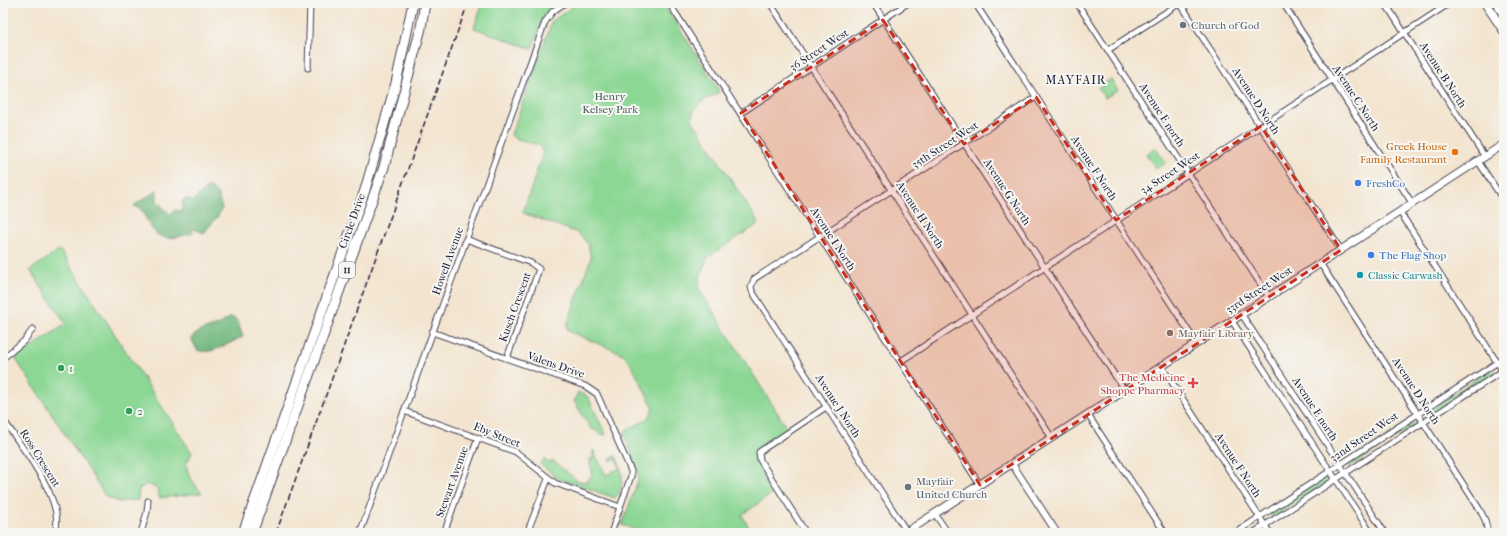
<svg xmlns="http://www.w3.org/2000/svg" width="1507" height="536" font-family="'IM FELL French Canon',serif">
  <style>
    .green { fill: #8cd794; stroke: #577c68 }
    .forest { fill: #71b87e; stroke: #4a6d5c }
    .lines { fill: none; stroke-linecap: round; stroke-linejoin: round }
    .minor-casing { stroke: #413f51; stroke-width: 7 }
    .tertiary-casing { stroke: #413f51; stroke-width: 8 }
    .secondary-casing { stroke: #413f51; stroke-width: 9 }
    .primary-casing { stroke: #413f51; stroke-width: 10 }
    .trunk-casing { stroke: #413f51; stroke-width: 11 }
    .minor { stroke: #fff; stroke-width: 5 }
    .tertiary { stroke: #fff; stroke-width: 6 }
    .secondary { stroke: #fff; stroke-width: 7 }
    .primary { stroke: #fff; stroke-width: 8 }
    .trunk { stroke: #fff; stroke-width: 9 }
    .rail { stroke: #22223b; stroke-width: 1.5; stroke-dasharray: 6 3; stroke-linecap: butt }
    .marked { fill: #c8321e; fill-opacity: 0.2; stroke: #c8321e; stroke-width: 3; stroke-dasharray: 8 5; stroke-linejoin: round }
    .worship-dot { fill: #6b7280; stroke: #f6f6f2; stroke-width: 1.5 }
    .food-dot { fill: #e8710a; stroke: #f6f6f2; stroke-width: 1.5 }
    .shop-dot { fill: #3f7fe0; stroke: #f6f6f2; stroke-width: 1.5 }
    .culture-dot { fill: #0f9aa8; stroke: #f6f6f2; stroke-width: 1.5 }
    .education-dot { fill: #8d6e63; stroke: #f6f6f2; stroke-width: 1.5 }
    .leisure-dot { fill: #2e9e5b; stroke: #f6f6f2; stroke-width: 1.5 }
    .health-dot { fill: #e0444e; stroke: #f6f6f2; stroke-width: 1.5 }
    .labels { text-anchor: middle; dominant-baseline: central; stroke-width: 4; stroke-linejoin: round; paint-order: stroke }
    .shield { fill: #f6f6f2; stroke: #626272; stroke-width: 1 }
    .shield-label { font-size: 10px; font-weight: bold; fill: #22223b }
    .worship-label { font-size: 11px; fill: #5b616d; stroke: #f6f6f2; text-anchor: start }
    .street-label { font-size: 11px; fill: #22223b; stroke: #f6f6f2 }
    .park-label { font-size: 11px; fill: #425856; stroke: #f6f6f2 }
    .food-label { font-size: 11px; fill: #c56008; stroke: #f6f6f2; text-anchor: end }
    .shop-label { font-size: 11px; fill: #366cbe; stroke: #f6f6f2; text-anchor: start }
    .culture-label { font-size: 11px; fill: #0d838f; stroke: #f6f6f2; text-anchor: start }
    .education-label { font-size: 11px; fill: #785e54; stroke: #f6f6f2; text-anchor: start }
    .leisure-label { font-size: 11px; fill: #27864d; stroke: #f6f6f2; text-anchor: start }
    .health-label { font-size: 11px; fill: #be3a42; stroke: #f6f6f2; text-anchor: end }
    .neighbourhood-label { font-size: 12px; letter-spacing: 1px; fill: #22223b; stroke: #f6f6f2 }
  </style>
  <rect width="100%" height="100%" fill="#f6f6f2"/>
  <filter id="ink" filterUnits="userSpaceOnUse"><feTurbulence type="fractalNoise" baseFrequency=".025" numOctaves="2"/><feDisplacementMap in="SourceGraphic" scale="8" xChannelSelector="R" yChannelSelector="G"/><feConvolveMatrix kernelMatrix="1 2 1 2 8 2 1 2 1" color-interpolation-filters="sRGB"/></filter>
  <filter id="wash" filterUnits="userSpaceOnUse"><feTurbulence type="fractalNoise" baseFrequency=".012" numOctaves="4" result="noise"/><feDisplacementMap in="SourceGraphic" scale="16" xChannelSelector="R" yChannelSelector="G"/><feGaussianBlur stdDeviation="0.9" result="paint"/><feColorMatrix in="noise" values="0 0 0 0 0 0 0 0 0 0 0 0 0 0 0 0 0 1.4 0 .05"/><feComposite in="paint" operator="in"/></filter>
  <g filter="url(#wash)">
    <rect width="100%" height="100%" fill="#f3e4cf"/>
    <!-- green -->
    <g class="green">
      <path d="M483 3H559L545 14 532 49 474 28Z"/>
      <path d="M578 3H663L719 90 718 93C707 100 689 105 693 121L757 220V225L708 257 699 280V289L787 428 785 431C746 456 748 450 773 489V493L742 515 752 533H646L622 525 638 480 637 468 624 433 626 430C637 424 654 420 652 405L632 366 623 354 568 331 567 325 591 258 588 244 578 233 523 213 543 152 539 145 514 138 511 135 552 21Z"/>
      <path d="M1111 79 1118 90 1105 98 1098 88Z"/>
      <path d="M1156 148 1166 163 1158 168 1155 167 1146 154Z"/>
      <path d="M60 250 192 453 186 464C188 476 194 484 202 493L160 498 156 488 147 484 139 489 138 500 118 502 106 497 15 358 66 324 30 270Z"/>
      <path d="M1490 370 1494 374 1430 415 1427 411Z"/>
      <path d="M578 392 588 397 606 435 599 434 596 430 591 429 574 401Z"/>
      <path d="M1411 421 1415 425 1350 467 1348 463Z"/>
      <path d="M593 450 606 475 620 468 616 459 611 461 610 459 615 456H616C623 471 626 485 615 498L557 478 540 464 544 459 549 463 553 461 578 481 588 482 589 478H591L592 467 590 466V459H593Z"/>
      <path d="M1325 477 1329 481 1272 518 1270 513Z"/>
    </g>
    <!-- forest -->
    <g class="forest">
      <path d="M211 188 218 195 222 208 218 216 204 233 191 228 193 233C179 236 163 244 153 230 148 223 145 215 140 208L134 206C141 199 149 197 157 190V201L170 214 174 210H178L180 212 183 206 182 201 186 198 192 201 205 189Z"/>
      <path d="M231 317 237 320 243 337C229 342 212 356 197 350L191 338 200 331 219 324Z"/>
    </g>
  </g>
  <g filter="url(#ink)">
    <g class="lines">
      <!-- minor casing -->
      <g class="minor-casing">
        <g id="minor">
          <path d="M669 3 980 485"/>
          <path d="M770 3 1052 438"/>
          <path d="M873 3 1125 391"/>
          <path d="M975 3 1197 344"/>
          <path d="M1077 3 1269 297"/>
          <path d="M1180 3 1341 250"/>
          <path d="M1283 3 1412 203"/>
          <path d="M1385 3 1485 157"/>
          <path d="M1108 50 1180 3"/>
          <path d="M308 68 310 3"/>
          <path d="M741 113 908 3"/>
          <path d="M1478 161 1504 201"/>
          <path d="M1400 212 1504 373"/>
          <path d="M466 239 531 263 539 269 507 358"/>
          <path d="M1320 263 1480 510 1485 520 1488 533"/>
          <path d="M1242 315 1385 533"/>
          <path d="M1232 321 1371 533"/>
          <path d="M432 332 585 386 597 394 631 471V476L611 533"/>
          <path d="M3 358 24 341 33 329"/>
          <path d="M901 361 1450 3"/>
          <path d="M1162 367 1270 533"/>
          <path d="M404 411 516 452 555 483 620 507"/>
          <path d="M1088 415 1165 533"/>
          <path d="M3 419C21 447 66 500 55 533"/>
          <path d="M935 514 948 533"/>
          <path d="M907 532 752 291 751 287 754 279 1036 97"/>
          <path d="M141 533 147 512 148 501"/>
          <path d="M360 533 545 22 553 11 565 3"/>
          <path d="M444 533 478 438"/>
          <path d="M527 533 548 479"/>
          <path d="M806 533 760 460 759 452 826 407"/>
          <path d="M1235 533 1504 358"/>
          <path d="M1253 533 1504 370"/>
        </g>
      </g>
      <!-- tertiary casing -->
      <g class="tertiary-casing">
        <path id="tertiary" d="M1012 464 1057 533"/>
      </g>
      <!-- secondary casing -->
      <g class="secondary-casing">
        <path id="secondary" d="M905 533 1504 144"/>
      </g>
      <!-- primary casing -->
      <g class="primary-casing">
        <g id="primary">
          <path d="M1485 3 1504 31"/>
          <path d="M1497 3 1504 15"/>
        </g>
      </g>
      <!-- trunk casing -->
      <g class="trunk-casing">
        <g id="trunk">
          <path d="M243 533 365 190 396 83 413 3"/>
          <path d="M252 533 384 167 421 28 425 3"/>
        </g>
      </g>
      <!-- minor -->
      <use href="#minor" class="minor"/>
      <!-- tertiary -->
      <use href="#tertiary" class="tertiary"/>
      <!-- secondary -->
      <use href="#secondary" class="secondary"/>
      <!-- primary -->
      <use href="#primary" class="primary"/>
      <!-- trunk -->
      <use href="#trunk" class="trunk"/>
      <!-- rail -->
      <path class="rail" d="M276 533 468 3"/>
    </g>
  </g>
  <!-- marked area -->
  <path class="marked" d="M883 20 964 144 1036 97 1116 220 1261 126 1341 250 980 485 741 113Z"/>
  <!-- markers -->
  <g class="worship-dot">
    <circle cx="1183" cy="25" r="4"/>
    <circle cx="908" cy="487" r="4"/>
  </g>
  <circle class="food-dot" cx="1455" cy="152" r="4"/>
  <g class="shop-dot">
    <circle cx="1358" cy="183" r="4"/>
    <circle cx="1371" cy="255" r="4"/>
  </g>
  <circle class="culture-dot" cx="1360" cy="275" r="4"/>
  <circle class="education-dot" cx="1170" cy="333" r="4"/>
  <g class="leisure-dot">
    <circle cx="61" cy="368" r="4"/>
    <circle cx="129" cy="411" r="4"/>
  </g>
  <path class="health-dot" d="M1191 377h4v4h4v4h-4v4h-4v-4h-4v-4h4z"/>
  <g class="labels">
    <!-- shield labels -->
    <rect class="shield" x="339" y="262" width="16" height="16" rx="3"/>
    <g class="shield-label">
      <text x="347" y="270">11</text>
    </g>
    <!-- worship labels -->
    <g class="worship-label">
      <text x="1191" y="25">Church of God</text>
      <text x="916" y="481">Mayfair<tspan x="916" dy="13">United Church</tspan></text>
    </g>
    <!-- street labels -->
    <g class="street-label">
      <text transform="translate(819 50) rotate(-33)">36 Street West</text>
      <text transform="translate(1443 75) rotate(57)">Avenue B North</text>
      <text transform="translate(1356 98) rotate(57)">Avenue C North</text>
      <text transform="translate(1256 101) rotate(57)">Avenue D North</text>
      <text transform="translate(1162 115) rotate(57)">Avenue E north</text>
      <text transform="translate(945 145) rotate(-33)">35th Street West</text>
      <text transform="translate(1094 168) rotate(57)">Avenue F North</text>
      <text transform="translate(1170 173) rotate(-33)">34 Street West</text>
      <text transform="translate(1007 192) rotate(57)">Avenue G North</text>
      <text transform="translate(920 215) rotate(57)">Avenue H North</text>
      <text transform="translate(352 221) rotate(-70)">Circle Drive</text>
      <text transform="translate(833 239) rotate(57)">Avenue I North</text>
      <text transform="translate(448 261) rotate(-70)">Howell Avenue</text>
      <text transform="translate(1259 290) rotate(-33)">33rd Street West</text>
      <text transform="translate(515 307) rotate(-70)">Kusch Crescent</text>
      <text transform="translate(556 365) rotate(19)">Valens Drive</text>
      <text transform="translate(1416 391) rotate(57)">Avenue D North</text>
      <text transform="translate(838 406) rotate(57)">Avenue J North</text>
      <text transform="translate(1315 409) rotate(57)">Avenue E north</text>
      <text transform="translate(497 435) rotate(22)">Eby Street</text>
      <text transform="translate(1364 437) rotate(-34)">32nd Street West</text>
      <text transform="translate(40 458) rotate(58)">Ross Crescent</text>
      <text transform="translate(1238 465) rotate(57)">Avenue F North</text>
      <text transform="translate(452 482) rotate(-70)">Stewart Avenue</text>
    </g>
    <!-- park labels -->
    <g class="park-label">
      <text x="610" y="96">Henry<tspan x="610" dy="13">Kelsey Park</tspan></text>
    </g>
    <!-- food labels -->
    <g class="food-label">
      <text x="1447" y="146">Greek House<tspan x="1447" dy="13">Family Restaurant</tspan></text>
    </g>
    <!-- shop labels -->
    <g class="shop-label">
      <text x="1366" y="183">FreshCo</text>
      <text x="1379" y="255">The Flag Shop</text>
    </g>
    <!-- culture labels -->
    <g class="culture-label">
      <text x="1368" y="275">Classic Carwash</text>
    </g>
    <!-- education labels -->
    <g class="education-label">
      <text x="1178" y="333">Mayfair Library</text>
    </g>
    <!-- leisure labels -->
    <g class="leisure-label">
      <text x="69" y="368">1</text>
      <text x="137" y="411">2</text>
    </g>
    <!-- health labels -->
    <g class="health-label">
      <text x="1185" y="377">The Medicine<tspan x="1185" dy="13">Shoppe Pharmacy</tspan></text>
    </g>
    <!-- neighbourhood labels -->
    <g class="neighbourhood-label">
      <text x="1076" y="80">MAYFAIR</text>
    </g>
  </g>
  <!-- margin -->
  <rect width="1507" height="536" fill="none" stroke="#f6f6f2" stroke-width="16"/>
</svg>
